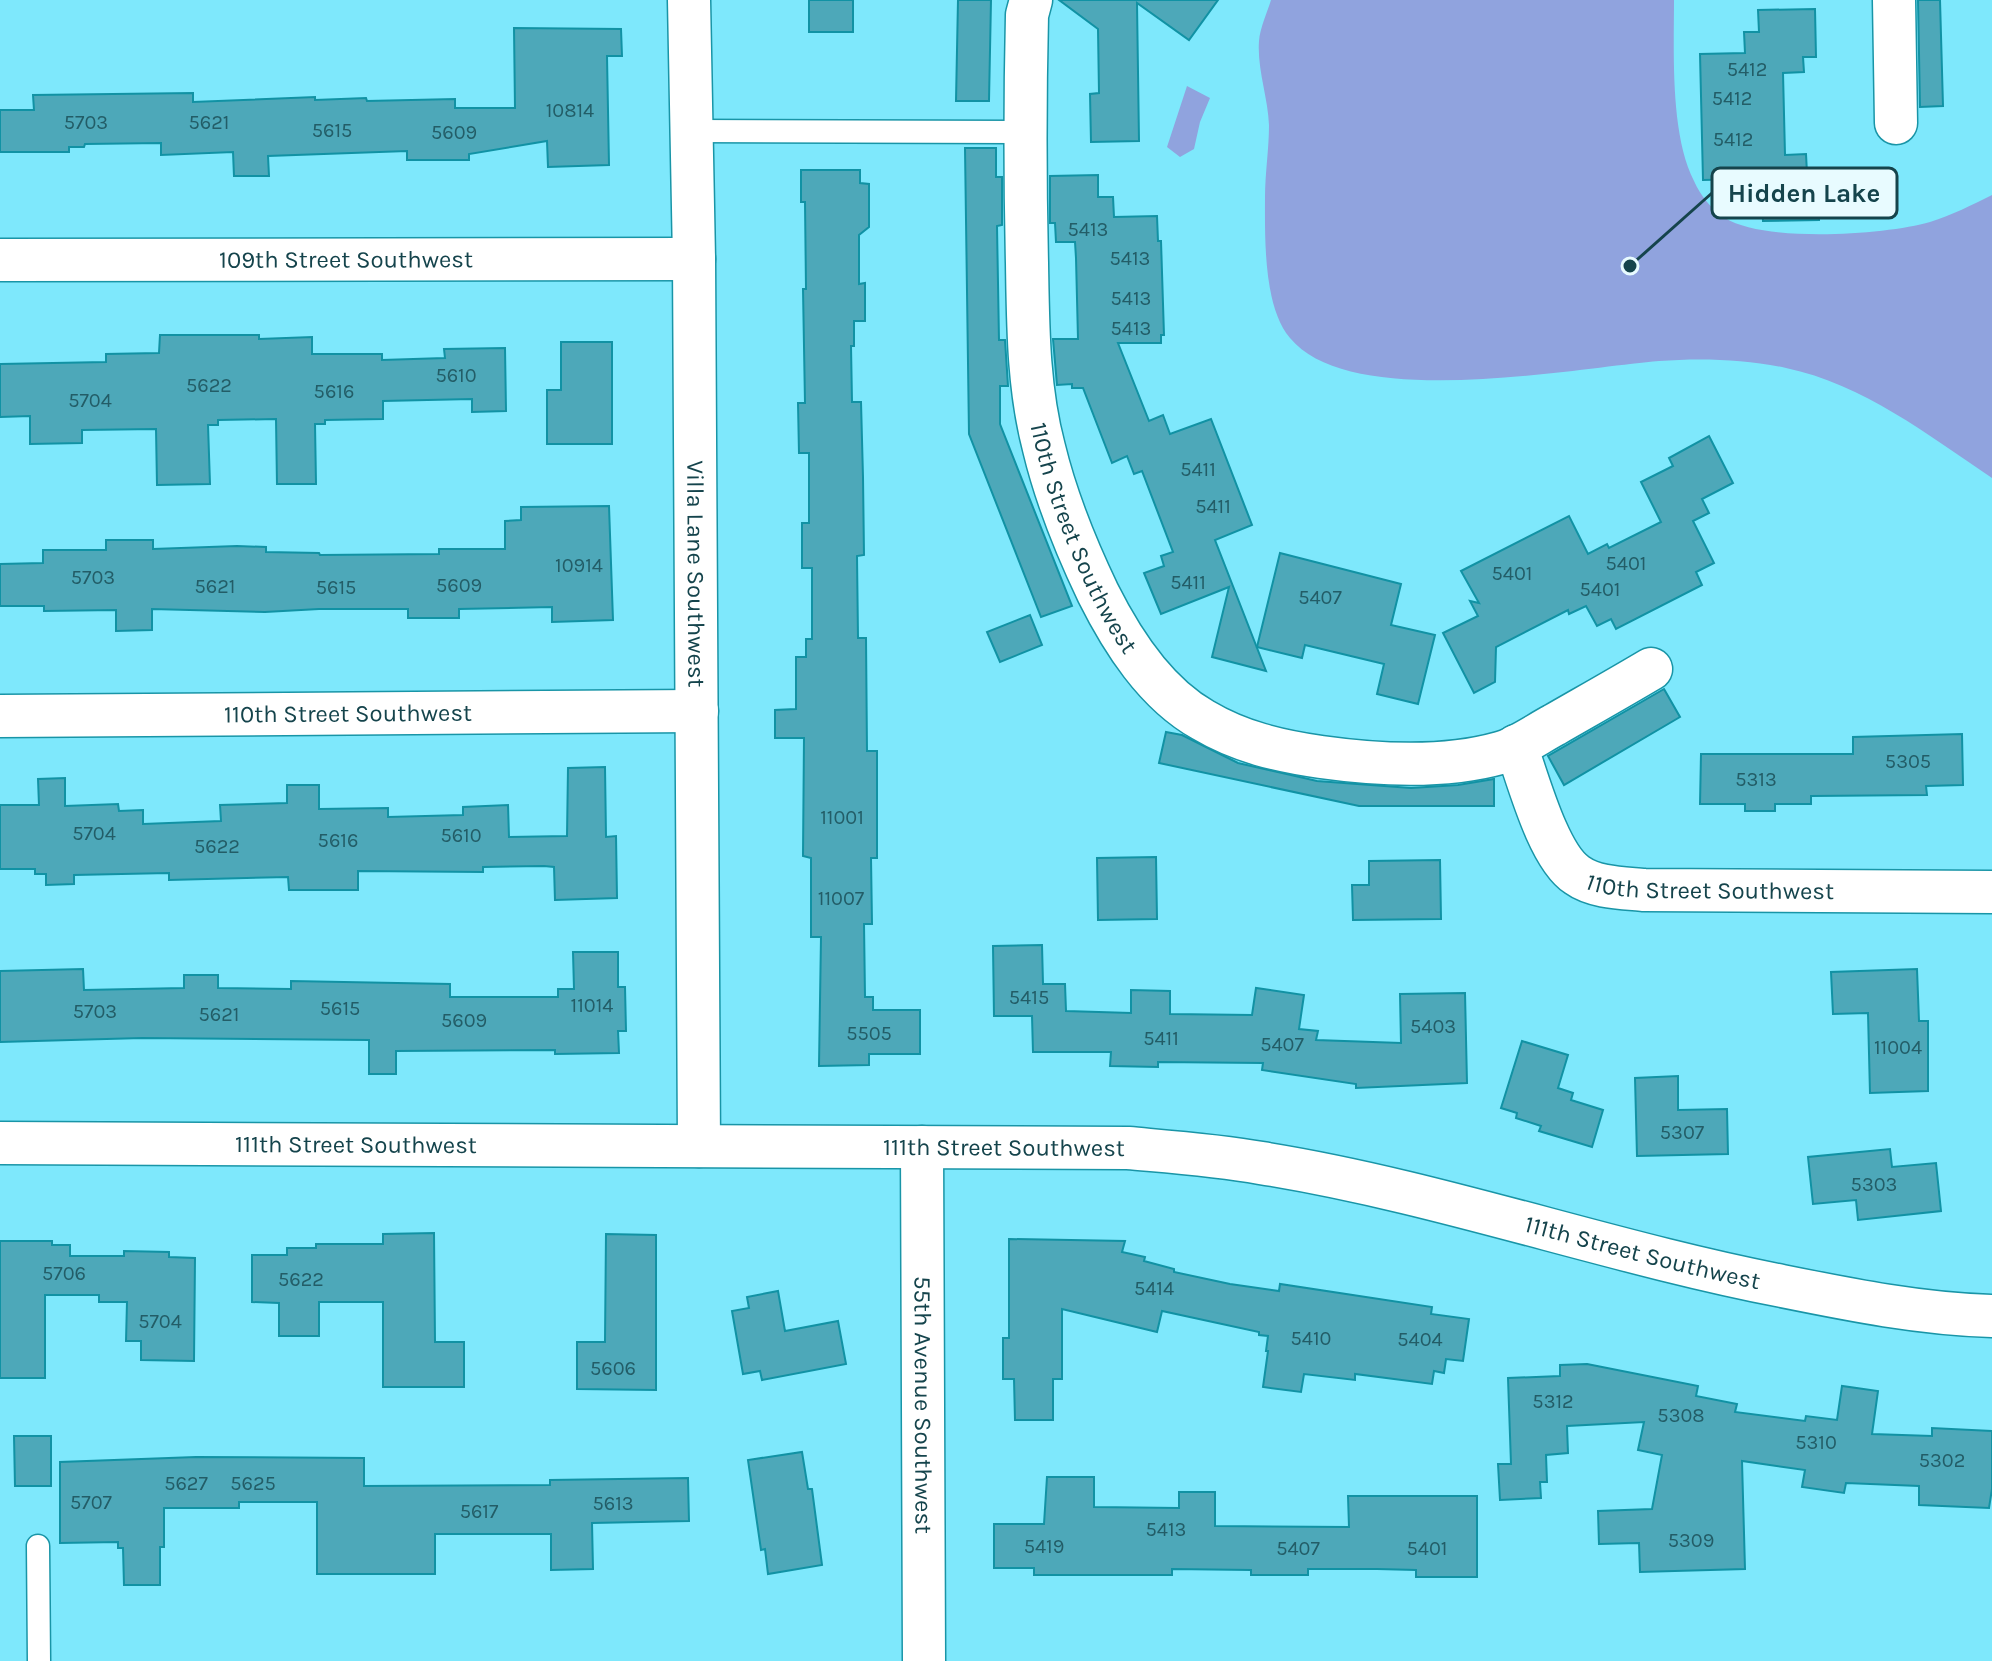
<svg xmlns="http://www.w3.org/2000/svg" width="1992" height="1661" font-family="Karla,sans-serif">
  <style>
    .water { fill: #90a3de }
    .building { fill: #4da8b9; stroke: #1192a4; stroke-width: 2 }
    .lines { fill: none; stroke-linecap: round; stroke-linejoin: round }
    .lane-casing { stroke: #1995a7; stroke-width: 25 }
    .street-casing { stroke: #1995a7; stroke-width: 45 }
    .lane { stroke: #fff; stroke-width: 22 }
    .street { stroke: #fff; stroke-width: 42 }
    .labels { text-anchor: middle; dominant-baseline: central; stroke-width: 6; stroke-linejoin: round; paint-order: stroke }
    .number-label { font-size: 20px; fill: #235d67 }
    .street-label { font-size: 24px; fill: #15444c; stroke: #e8fbff }
    .leader { fill: none; stroke: #15444c; stroke-width: 3 }
    .callout-dot { fill: #15444c; stroke: #e8fbff; stroke-width: 3 }
    .callout { fill: #e8fbff; stroke: #15444c; stroke-width: 3 }
    .callout-label { font-size: 26px; text-anchor: middle; font-weight: bold; fill: #15444c }
  </style>
  <rect width="100%" height="100%" fill="#7ee8fc"/>
  <!-- water -->
  <g class="water">
    <path d="M1271 0H1674C1674 52 1670 134 1694 181 1700 195 1712 210 1725 218 1765 243 1885 235 1930 222 1952 215 1972 205 1992 195V478C1928 435 1863 384 1786 368 1745 359 1700 358 1659 361 1573 368 1351 412 1290 338 1263 306 1265 237 1265 197 1265 173 1269 149 1269 125 1268 97 1257 69 1259 41 1260 28 1267 13 1271 0Z"/>
    <path d="M1187 86 1210 98 1200 122 1194 149 1180 157 1167 147Z"/>
  </g>
  <!-- building -->
  <g class="building">
    <rect x="809" y="0" width="44" height="32"/>
    <path d="M958 0H991L989 101H956Z"/>
    <path d="M1059 0H1218L1189 40 1137 3 1139 141 1091 142 1090 94 1099 93 1098 29Z"/>
    <path d="M1918 0H1940L1943 106 1920 107Z"/>
    <path d="M1815 9 1816 57H1803L1804 72 1783 73 1785 155 1806 154 1807 173H1818L1819 220 1763 221 1762 198 1747 199V179L1703 180 1700 54 1745 53 1744 32H1759L1758 10Z"/>
    <path d="M514 28 621 29 622 56H607L609 165 548 167 547 141 469 154V160H407V151L268 156 269 176H234L233 152 161 155V143L85 144 84 147H69V152H0V110H34L33 95 193 93V102L315 97V100L366 98 367 101 455 99V108H515Z"/>
    <path d="M965 148H996V177H1002V225L997 226 999 340H1005L1008 386H1000V424L1072 606 1041 617 969 434Z"/>
    <path d="M801 170H860V183L869 184V227L859 235V284L865 283V321H854V346H851L852 402H861L863 477 864 555 857 556 858 638H866L867 751H877V858H871L872 924H864L865 997H873V1010H920V1054H869V1065L819 1066 821 937H811V858L803 856 804 738H775V710L796 709V657H806V639H812V568H802V523H809V453H799L798 403H805L803 289H806L805 202H801Z"/>
    <path d="M1098 175V197H1113L1114 217 1157 216 1158 241H1161L1164 335H1161V343H1118L1149 421 1163 415 1170 434 1211 419 1252 525 1215 540 1266 671 1212 657 1229 587 1161 614 1144 573 1164 566 1161 556 1173 552 1142 471 1134 474 1127 456 1112 463 1083 388H1072V384L1057 385 1053 339H1078L1076 258 1075 242H1056L1055 223H1050V176Z"/>
    <path d="M160 335H259V339L312 337V354H382V360L445 358 444 349 505 348 506 411 472 412V399L383 401V419L325 420V424H315L316 484H277L276 419 218 420V425H208L210 484 157 485 156 429 82 430V443L30 444V416L0 417V364L106 362V354L159 353Z"/>
    <path d="M561 342H612V444H547V390H561Z"/>
    <path d="M1709 436 1733 483 1702 499 1709 513 1693 521 1714 563 1696 572 1702 585 1616 629 1611 619 1597 626 1586 606 1569 614 1568 610 1496 647 1495 682 1474 693 1443 633 1478 616 1470 601 1479 603 1461 571 1569 516 1588 554 1607 544 1609 548 1661 522 1641 482 1673 466 1669 458Z"/>
    <path d="M609 506 613 620 552 622V607L459 609V618H408V609H319L265 612 152 609V630L116 631V610L44 611V606H0V564L43 563V550H106V540H153V549L237 546 266 547V552L319 553 320 555 439 554V549H505V521L521 520V507Z"/>
    <path d="M1280 553 1401 584 1391 625 1435 635 1418 704 1377 694 1384 664 1305 645 1302 658 1257 647Z"/>
    <path d="M1030 615 1042 645 1000 662 987 632Z"/>
    <path d="M1664 689 1680 717 1564 785 1548 756Z"/>
    <path d="M1166 732 1182 735 1238 763 1317 781 1411 788 1458 785 1494 779V806H1359L1159 763Z"/>
    <path d="M1962 734 1963 785 1926 786 1927 795 1811 796V804H1775V811H1745V804H1700L1701 754H1853V737Z"/>
    <path d="M605 767 606 837 616 836 617 898 555 900 554 867 544 866 483 867V872L358 871V890H289L288 877 169 880V873L74 875V884L46 885V874H35V869H0V805H39L38 779 65 778V806L118 804 119 811 143 810V824L221 821 220 805 287 803V785H319V809L388 808V817L463 815V807L508 805 509 837 567 836 568 768Z"/>
    <path d="M1156 857 1157 919 1098 920 1097 858Z"/>
    <path d="M1440 860 1441 919 1353 920 1352 885H1369V861Z"/>
    <path d="M1042 945 1043 984H1065L1066 1011 1131 1013V990L1170 991V1014L1252 1015 1256 988 1304 995 1299 1029 1318 1031 1316 1040 1401 1043 1400 994 1465 993 1467 1083 1356 1088V1084L1262 1070 1263 1063 1158 1062V1067L1110 1066 1111 1052H1033L1032 1016H994L993 946Z"/>
    <path d="M573 952H618V987H625L626 1031H618L619 1053 555 1054V1050L396 1051V1074H369V1040L142 1038 0 1042V971L83 969 84 990 184 988V975H218V988L291 989V981L450 984V997H558V989H574Z"/>
    <path d="M1917 969 1919 1021H1928V1091L1870 1093 1868 1013 1833 1014 1831 972Z"/>
    <path d="M1522 1041 1568 1055 1558 1088 1573 1093 1571 1100 1603 1110 1592 1147 1539 1131 1541 1126 1516 1118 1517 1113 1501 1108Z"/>
    <path d="M1678 1076V1110L1727 1109 1728 1154 1637 1156 1635 1078Z"/>
    <path d="M1890 1149 1892 1167 1936 1163 1941 1211 1858 1220 1856 1200 1813 1204 1808 1157Z"/>
    <path d="M434 1233 435 1342H464V1387H383V1302H319V1336H279V1303L252 1302V1255H287V1248H316V1244H383V1234Z"/>
    <path d="M606 1234 656 1235V1390L577 1389V1342H605Z"/>
    <path d="M1009 1239 1125 1241 1122 1252 1145 1257 1144 1261 1174 1269V1272L1230 1284 1279 1291 1280 1284 1432 1307 1431 1314 1469 1319 1463 1361 1446 1359 1444 1373 1434 1371 1432 1384 1355 1374V1380L1304 1374 1301 1392 1263 1387 1268 1351H1266L1268 1336 1259 1335V1332L1162 1311 1157 1332 1062 1309V1379H1053V1420H1015L1014 1379H1003V1338H1009Z"/>
    <path d="M0 1241H52V1245H70V1256H124V1251L169 1252V1257L195 1258 194 1361 141 1360V1341H126L127 1302H99V1295H45V1378H0Z"/>
    <path d="M778 1291 785 1331 838 1321 846 1364 762 1380 760 1371 743 1374 732 1311 749 1308 747 1297Z"/>
    <path d="M1587 1364 1698 1386 1696 1396 1737 1404 1735 1412 1805 1421 1806 1416 1837 1420 1842 1386 1878 1391 1872 1434 1932 1436V1428L1992 1431V1489L1989 1508 1919 1505V1486L1846 1483 1844 1493 1802 1487 1805 1470 1742 1461 1745 1569 1640 1572 1639 1543 1599 1544 1598 1511 1652 1509 1662 1455 1638 1450 1644 1422 1567 1426 1568 1453 1546 1455 1547 1482H1540L1541 1498 1500 1500 1498 1464H1511L1508 1378 1560 1376V1365Z"/>
    <path d="M14 1436H51V1486H15Z"/>
    <path d="M802 1452 808 1489H812L822 1565 768 1574 765 1549 761 1550 748 1460Z"/>
    <path d="M196 1457 364 1458V1486L550 1485V1480L688 1478 689 1521 592 1523 593 1569 551 1570V1534H435V1574H317V1502H239V1508H164V1547H160V1585H124L123 1548H118V1542L60 1543V1462Z"/>
    <path d="M1047 1477H1094V1507L1179 1508V1492H1215V1526L1349 1527 1348 1496H1477V1577H1416V1570L1377 1569H1308V1575H1251V1570L1172 1569V1575H1034V1568H994V1524H1044Z"/>
  </g>
  <g class="lines">
    <!-- lane casing -->
    <g class="lane-casing">
      <g id="lane">
        <path d="M691 131 1024 132"/>
        <path d="M38 1546 39 1661"/>
      </g>
    </g>
    <!-- street casing -->
    <g class="street-casing">
      <g id="street">
        <path id="s1" d="M689 0 694 259 699 1146"/>
        <path id="s2" d="M1031 0 1027 15C1025 98 1025 180 1027 263 1028 325 1028 388 1044 448 1056 498 1076 547 1098 593 1122 641 1155 693 1203 720 1240 742 1279 751 1321 757 1378 765 1443 769 1500 753 1518 748 1537 734 1554 725 1587 706 1619 688 1651 669"/>
        <path d="M1894 0 1896 123"/>
        <path id="s3" d="M0 260 694 259"/>
        <path id="s4" d="M0 716 697 711"/>
        <path id="s5" d="M1516 746C1528 779 1548 856 1577 875 1595 888 1623 888 1644 890L1992 892"/>
        <path id="s6" d="M0 1143 1128 1148C1173 1152 1217 1155 1261 1163 1437 1191 1607 1252 1782 1286 1851 1300 1921 1314 1992 1316"/>
        <path id="s7" d="M922 1147 924 1661"/>
      </g>
    </g>
    <!-- lane -->
    <use href="#lane" class="lane"/>
    <!-- street -->
    <use href="#street" class="street"/>
  </g>
  <g class="labels">
    <!-- number labels -->
    <g class="number-label">
      <text x="1747" y="69">5412</text>
      <text x="1732" y="98">5412</text>
      <text x="570" y="110">10814</text>
      <text x="86" y="122">5703</text>
      <text x="209" y="122">5621</text>
      <text x="332" y="130">5615</text>
      <text x="454" y="132">5609</text>
      <text x="1733" y="139">5412</text>
      <text x="1088" y="229">5413</text>
      <text x="1130" y="258">5413</text>
      <text x="1131" y="298">5413</text>
      <text x="1131" y="328">5413</text>
      <text x="456" y="375">5610</text>
      <text x="209" y="385">5622</text>
      <text x="334" y="391">5616</text>
      <text x="90" y="400">5704</text>
      <text x="1198" y="469">5411</text>
      <text x="1213" y="506">5411</text>
      <text x="1626" y="563">5401</text>
      <text x="579" y="565">10914</text>
      <text x="1512" y="573">5401</text>
      <text x="93" y="577">5703</text>
      <text x="1188" y="582">5411</text>
      <text x="459" y="585">5609</text>
      <text x="215" y="586">5621</text>
      <text x="336" y="587">5615</text>
      <text x="1600" y="589">5401</text>
      <text x="1320" y="597">5407</text>
      <text x="1908" y="761">5305</text>
      <text x="1756" y="779">5313</text>
      <text x="842" y="817">11001</text>
      <text x="94" y="833">5704</text>
      <text x="461" y="835">5610</text>
      <text x="338" y="840">5616</text>
      <text x="217" y="846">5622</text>
      <text x="841" y="898">11007</text>
      <text x="1029" y="997">5415</text>
      <text x="592" y="1005">11014</text>
      <text x="340" y="1008">5615</text>
      <text x="95" y="1011">5703</text>
      <text x="219" y="1014">5621</text>
      <text x="464" y="1020">5609</text>
      <text x="1433" y="1026">5403</text>
      <text x="869" y="1033">5505</text>
      <text x="1161" y="1038">5411</text>
      <text x="1282" y="1044">5407</text>
      <text x="1898" y="1047">11004</text>
      <text x="1682" y="1132">5307</text>
      <text x="1874" y="1184">5303</text>
      <text x="64" y="1273">5706</text>
      <text x="301" y="1279">5622</text>
      <text x="1154" y="1288">5414</text>
      <text x="160" y="1321">5704</text>
      <text x="1311" y="1338">5410</text>
      <text x="1420" y="1339">5404</text>
      <text x="613" y="1368">5606</text>
      <text x="1553" y="1401">5312</text>
      <text x="1681" y="1415">5308</text>
      <text x="1816" y="1442">5310</text>
      <text x="1942" y="1460">5302</text>
      <text x="186" y="1483">5627</text>
      <text x="253" y="1483">5625</text>
      <text x="91" y="1502">5707</text>
      <text x="613" y="1503">5613</text>
      <text x="479" y="1511">5617</text>
      <text x="1166" y="1529">5413</text>
      <text x="1691" y="1540">5309</text>
      <text x="1044" y="1546">5419</text>
      <text x="1298" y="1548">5407</text>
      <text x="1427" y="1548">5401</text>
    </g>
    <!-- street labels -->
    <g class="street-label">
      <text stroke="none"><textPath href="#s3" startOffset="346">109th Street Southwest</textPath></text>
      <text stroke="none"><textPath href="#s2" startOffset="548">110th Street Southwest</textPath></text>
      <text stroke="none"><textPath href="#s1" startOffset="574">Villa Lane Southwest</textPath></text>
      <text stroke="none"><textPath href="#s4" startOffset="348">110th Street Southwest</textPath></text>
      <text stroke="none"><textPath href="#s5" startOffset="280">110th Street Southwest</textPath></text>
      <text stroke="none"><textPath href="#s6" startOffset="356">111th Street Southwest</textPath></text>
      <text stroke="none"><textPath href="#s6" startOffset="1004">111th Street Southwest</textPath></text>
      <text stroke="none"><textPath href="#s6" startOffset="1654">111th Street Southwest</textPath></text>
      <text stroke="none"><textPath href="#s7" startOffset="258">55th Avenue Southwest</textPath></text>
    </g>
  </g>
  <!-- callouts -->
  <path class="leader" d="M1630 266L1712 193"/>
  <circle class="callout-dot" cx="1630" cy="266" r="8"/>
  <rect class="callout" x="1712" y="168" width="185" height="50" rx="8"/>
  <g class="callout-label">
    <text x="1804" y="202">Hidden Lake</text>
  </g>
</svg>
